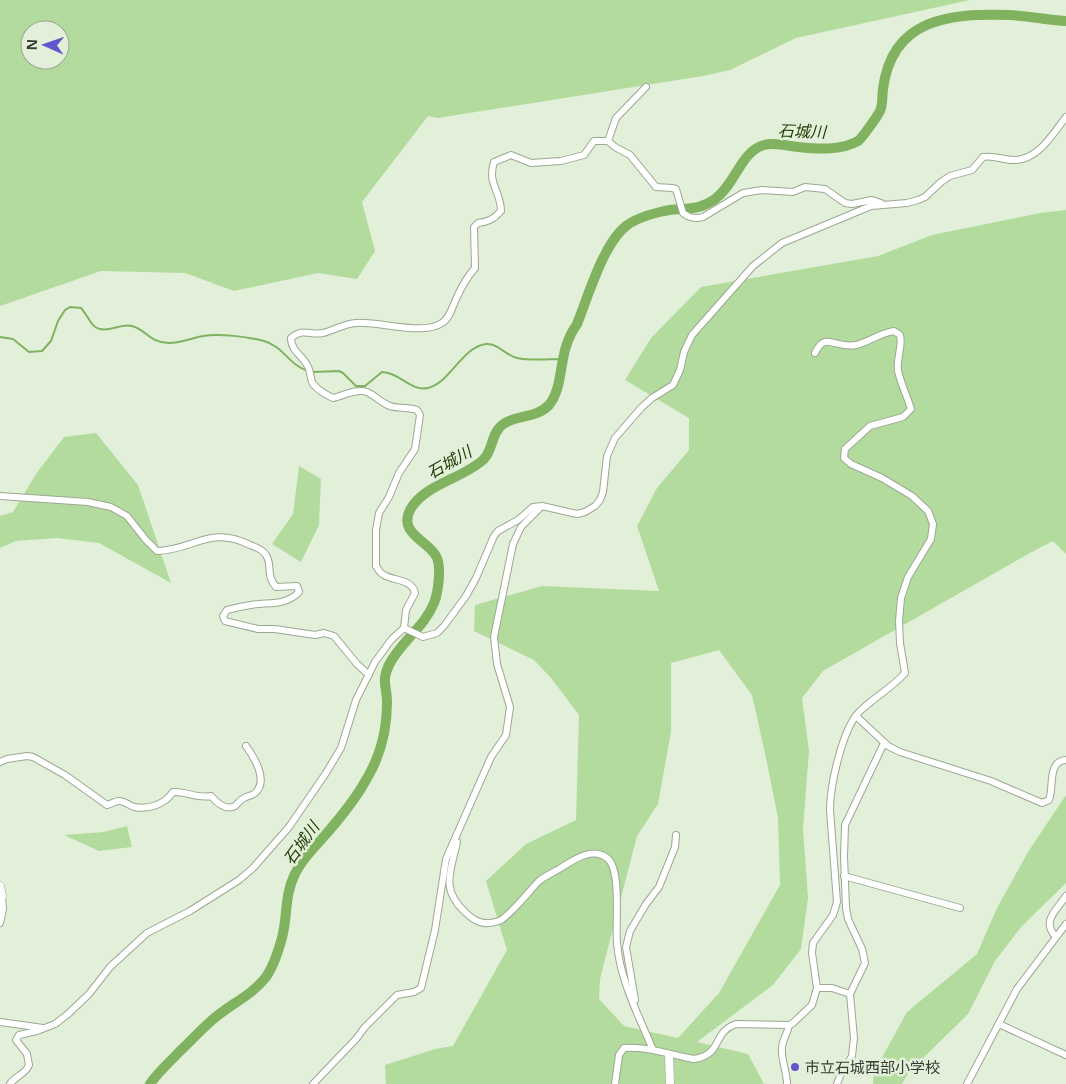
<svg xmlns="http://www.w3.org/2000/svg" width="1066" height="1084" font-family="'Noto Sans','Noto Sans JP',sans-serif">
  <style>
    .green { fill: #b4db9e; fill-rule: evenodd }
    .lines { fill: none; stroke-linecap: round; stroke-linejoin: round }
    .stream { stroke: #80b260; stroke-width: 2 }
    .river { stroke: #80b260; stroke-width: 10 }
    .minor-casing { stroke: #9ba893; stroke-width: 8 }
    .tertiary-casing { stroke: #9ba893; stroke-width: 9 }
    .minor { stroke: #fff; stroke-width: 6 }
    .tertiary { stroke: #fff; stroke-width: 8 }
    .poi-dot { fill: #6455ce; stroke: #e2f0da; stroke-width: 2 }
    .labels { text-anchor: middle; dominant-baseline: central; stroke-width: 5; stroke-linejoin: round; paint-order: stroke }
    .poi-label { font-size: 15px; fill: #353b32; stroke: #e2f0da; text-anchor: start }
    .water-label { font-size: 16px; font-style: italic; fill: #1b3a00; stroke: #e2f0da }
  </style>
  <rect width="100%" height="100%" fill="#e2f0da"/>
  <!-- green -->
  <g class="green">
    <path d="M0 0H970L796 38 730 70 703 76 438 118 428 116 362 202 375 251 357 279 318 273 234 291 185 273 101 271 0 306ZM30 30H60V60H30Z"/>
    <path d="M1066 210V554L1053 541 1030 553 823 671 802 698 809 751 803 829 808 898 801 949 773 985 697 1042 748 1054 764 1084H386L385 1065 435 1049 453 1046 507 950 486 881 526 844 576 820 579 715 551 678 534 660 474 631 475 605 542 586 659 591 637 526 657 488 689 450V418L625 380 651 338 701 287 878 256 932 235 1040 213ZM719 650 752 695 766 758 778 818 780 885 719 993 678 1038 624 1026 599 999 600 979 637 836 658 804 671 732V663Z"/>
    <path d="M96 433 138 485 171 583 99 543 57 538 16 541 0 548V516L13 512 36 474 64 437Z"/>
    <path d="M299 466 321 479 319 525 301 562 272 544 293 514Z"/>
    <path d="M1066 795V883L1021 927 995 961 968 1014 909 1072 902 1084H873L874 1072 907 1012 977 954 997 908 1028 852Z"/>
    <path d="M127 826 132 847 99 851 64 835 104 832Z"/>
  </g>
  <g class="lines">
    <!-- stream -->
    <g class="stream">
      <path d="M0 337 13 339 29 352 42 351 51 341 58 321 65 310 70 307 81 308C85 312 91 324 94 326 105 335 120 323 132 326 147 330 148 342 169 343 181 343 192 338 203 336 219 333 249 337 264 341 283 346 290 366 308 371"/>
      <path d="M313 372 339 371 343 373 356 386H365L382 372C399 372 411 392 428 388 450 383 462 347 486 344 498 343 505 355 517 358 531 361 548 359 563 359"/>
    </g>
    <!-- river -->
    <path class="river" d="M150 1084C158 1072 169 1063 179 1052 192 1040 203 1027 217 1016 233 1003 253 994 266 977 274 966 282 941 284 928 287 910 286 893 294 876 300 863 310 852 320 841 336 823 354 802 366 780 380 757 387 729 387 702 387 686 381 682 389 665 400 642 424 628 434 603 438 593 442 566 436 556 428 541 398 533 410 510 424 484 463 479 484 459 493 450 491 434 502 425 516 414 536 419 549 405 559 393 560 374 563 359 565 347 570 334 577 324 588 297 603 244 626 226 636 218 651 214 664 211 684 207 697 212 715 199 735 185 741 151 764 145 775 142 788 146 798 147 816 149 841 151 858 141 862 138 877 117 880 111 883 105 882 96 883 89 892 18 950 13 1010 15 1029 16 1047 20 1066 21"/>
    <!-- minor casing -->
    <g class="minor-casing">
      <g id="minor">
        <path d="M646 87 616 118 608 141 615 147 630 155 656 187 672 188 676 189 683 213C689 218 696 219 703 217L743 193 762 190 793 192 805 187 825 189 845 203 852 204 872 200 881 203"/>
        <path d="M0 496 88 502 111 507 127 516 146 540 157 551C194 550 210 525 250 545 256 547 263 550 266 555 273 566 265 574 276 587L297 586 299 592C286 606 268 602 251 605 243 606 235 608 227 610L223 616 225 621 258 629H275L315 635 324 633 334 636 357 664 369 675"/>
        <path d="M404 628 423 637 437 633 444 626 466 596 476 578 494 536 498 531 518 520 533 507 542 506 577 514 585 512 595 506 600 500 603 492 607 456 615 438 641 408 652 398 673 385 680 370 684 352 692 335 753 266 782 243 871 206 907 203 918 200 925 197 941 182 950 176 972 170 983 157C994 155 1003 160 1014 160 1038 160 1052 135 1066 117"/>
        <path d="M856 716 888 746 900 752 991 781 1042 803 1049 800C1054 788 1047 761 1066 760"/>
        <path d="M0 762 7 759 27 756 33 757 65 775 107 805C111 804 115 801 119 801 124 801 129 805 134 807 149 810 165 804 173 792 186 791 197 799 211 796 217 803 226 811 235 806 238 803 240 800 244 798 247 796 252 796 255 793 269 781 254 757 246 746"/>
        <path d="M457 842C451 871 440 889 465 912 475 922 484 926 499 921 508 918 530 890 539 881 545 876 552 873 559 869 572 861 591 846 607 858 622 869 615 925 617 943 620 981 639 1016 653 1050"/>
        <path d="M844 876 960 908"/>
        <path d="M0 923 3 909 2 896"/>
        <path d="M1056 937C1041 921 1056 911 1066 896"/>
        <path d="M817 988H832L850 994"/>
        <path d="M635 1000 626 947 630 931 646 904 659 887 675 847 676 835"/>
        <path d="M0 1022 43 1028"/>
        <path d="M999 1024 1066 1055"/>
        <path d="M10 1084C15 1076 25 1075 29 1065L27 1054 16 1040 19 1035 37 1031 55 1024 68 1014 89 994 110 967 147 933 190 911 239 880 253 868 289 827 326 773 341 748 356 700 375 662 391 640 404 628 406 610 415 593C412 579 394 581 384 575 380 573 378 569 376 566V530L379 513 389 497 399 473 415 449 420 415 417 410C409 407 399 409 390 406 381 403 376 396 367 392 358 388 342 396 333 398 325 394 319 391 313 384 310 379 311 371 307 365 302 355 291 351 291 338 304 327 310 336 323 333 335 330 343 324 356 323 380 321 422 336 442 323 450 318 453 305 457 297 462 286 468 276 475 268L474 227 478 223C488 222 494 219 501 211 501 191 487 184 494 162L511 155 531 163 561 161 584 155 594 141H608"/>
        <path d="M313 1084 356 1039 365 1027 397 995 414 992 421 988 435 930 446 859 491 757 506 735 510 707 497 664 494 637 513 544 521 527 542 506"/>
        <path d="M615 1084 619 1055 624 1048C647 1046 671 1055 694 1059 723 1055 712 1032 736 1024L789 1025 793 1023 812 1005 817 988 812 953 813 943 833 915 837 902 830 810C830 786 842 730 859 712 873 698 892 688 905 673L900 643 899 621 901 598 908 577 931 539 933 524 928 511 912 496 882 478 851 464 844 458 845 449 870 426 903 417 911 409C907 396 901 384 898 371 896 358 903 347 900 335L894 331C880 333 869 342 856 345 843 348 832 340 825 342 820 343 817 349 815 353"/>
        <path d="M787 1084C787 1072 781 1060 782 1048 782 1040 788 1033 789 1025"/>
        <path d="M837 1084 840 1076 852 1056 854 1038 850 994 865 963 862 949 848 919 846 908 844 856 845 825 884 743"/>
        <path d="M967 1084 1017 989 1066 924"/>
      </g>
    </g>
    <!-- tertiary casing -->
    <g class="tertiary-casing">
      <g id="tertiary">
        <path d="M0 886 2 896"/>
        <path d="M669 1055 670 1084"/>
      </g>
    </g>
    <!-- minor -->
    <use href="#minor" class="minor"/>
    <!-- tertiary -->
    <use href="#tertiary" class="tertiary"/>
  </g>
  <!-- markers -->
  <circle class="poi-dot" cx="795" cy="1067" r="5"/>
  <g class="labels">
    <!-- poi labels -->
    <g class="poi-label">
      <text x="805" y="1067">市立石城西部小学校</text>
    </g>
    <!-- water labels -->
    <g class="water-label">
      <text transform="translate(802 131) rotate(2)">石城川</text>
      <text transform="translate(449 462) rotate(-30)">石城川</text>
      <text transform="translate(301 843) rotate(-54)">石城川</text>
    </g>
  </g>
  <!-- north arrow -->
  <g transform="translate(45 45) rotate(272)"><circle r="24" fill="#e2f0da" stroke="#9da897"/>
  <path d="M0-4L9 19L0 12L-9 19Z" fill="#6455ce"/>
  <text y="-8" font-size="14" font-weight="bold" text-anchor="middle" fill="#353b32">N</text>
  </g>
</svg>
